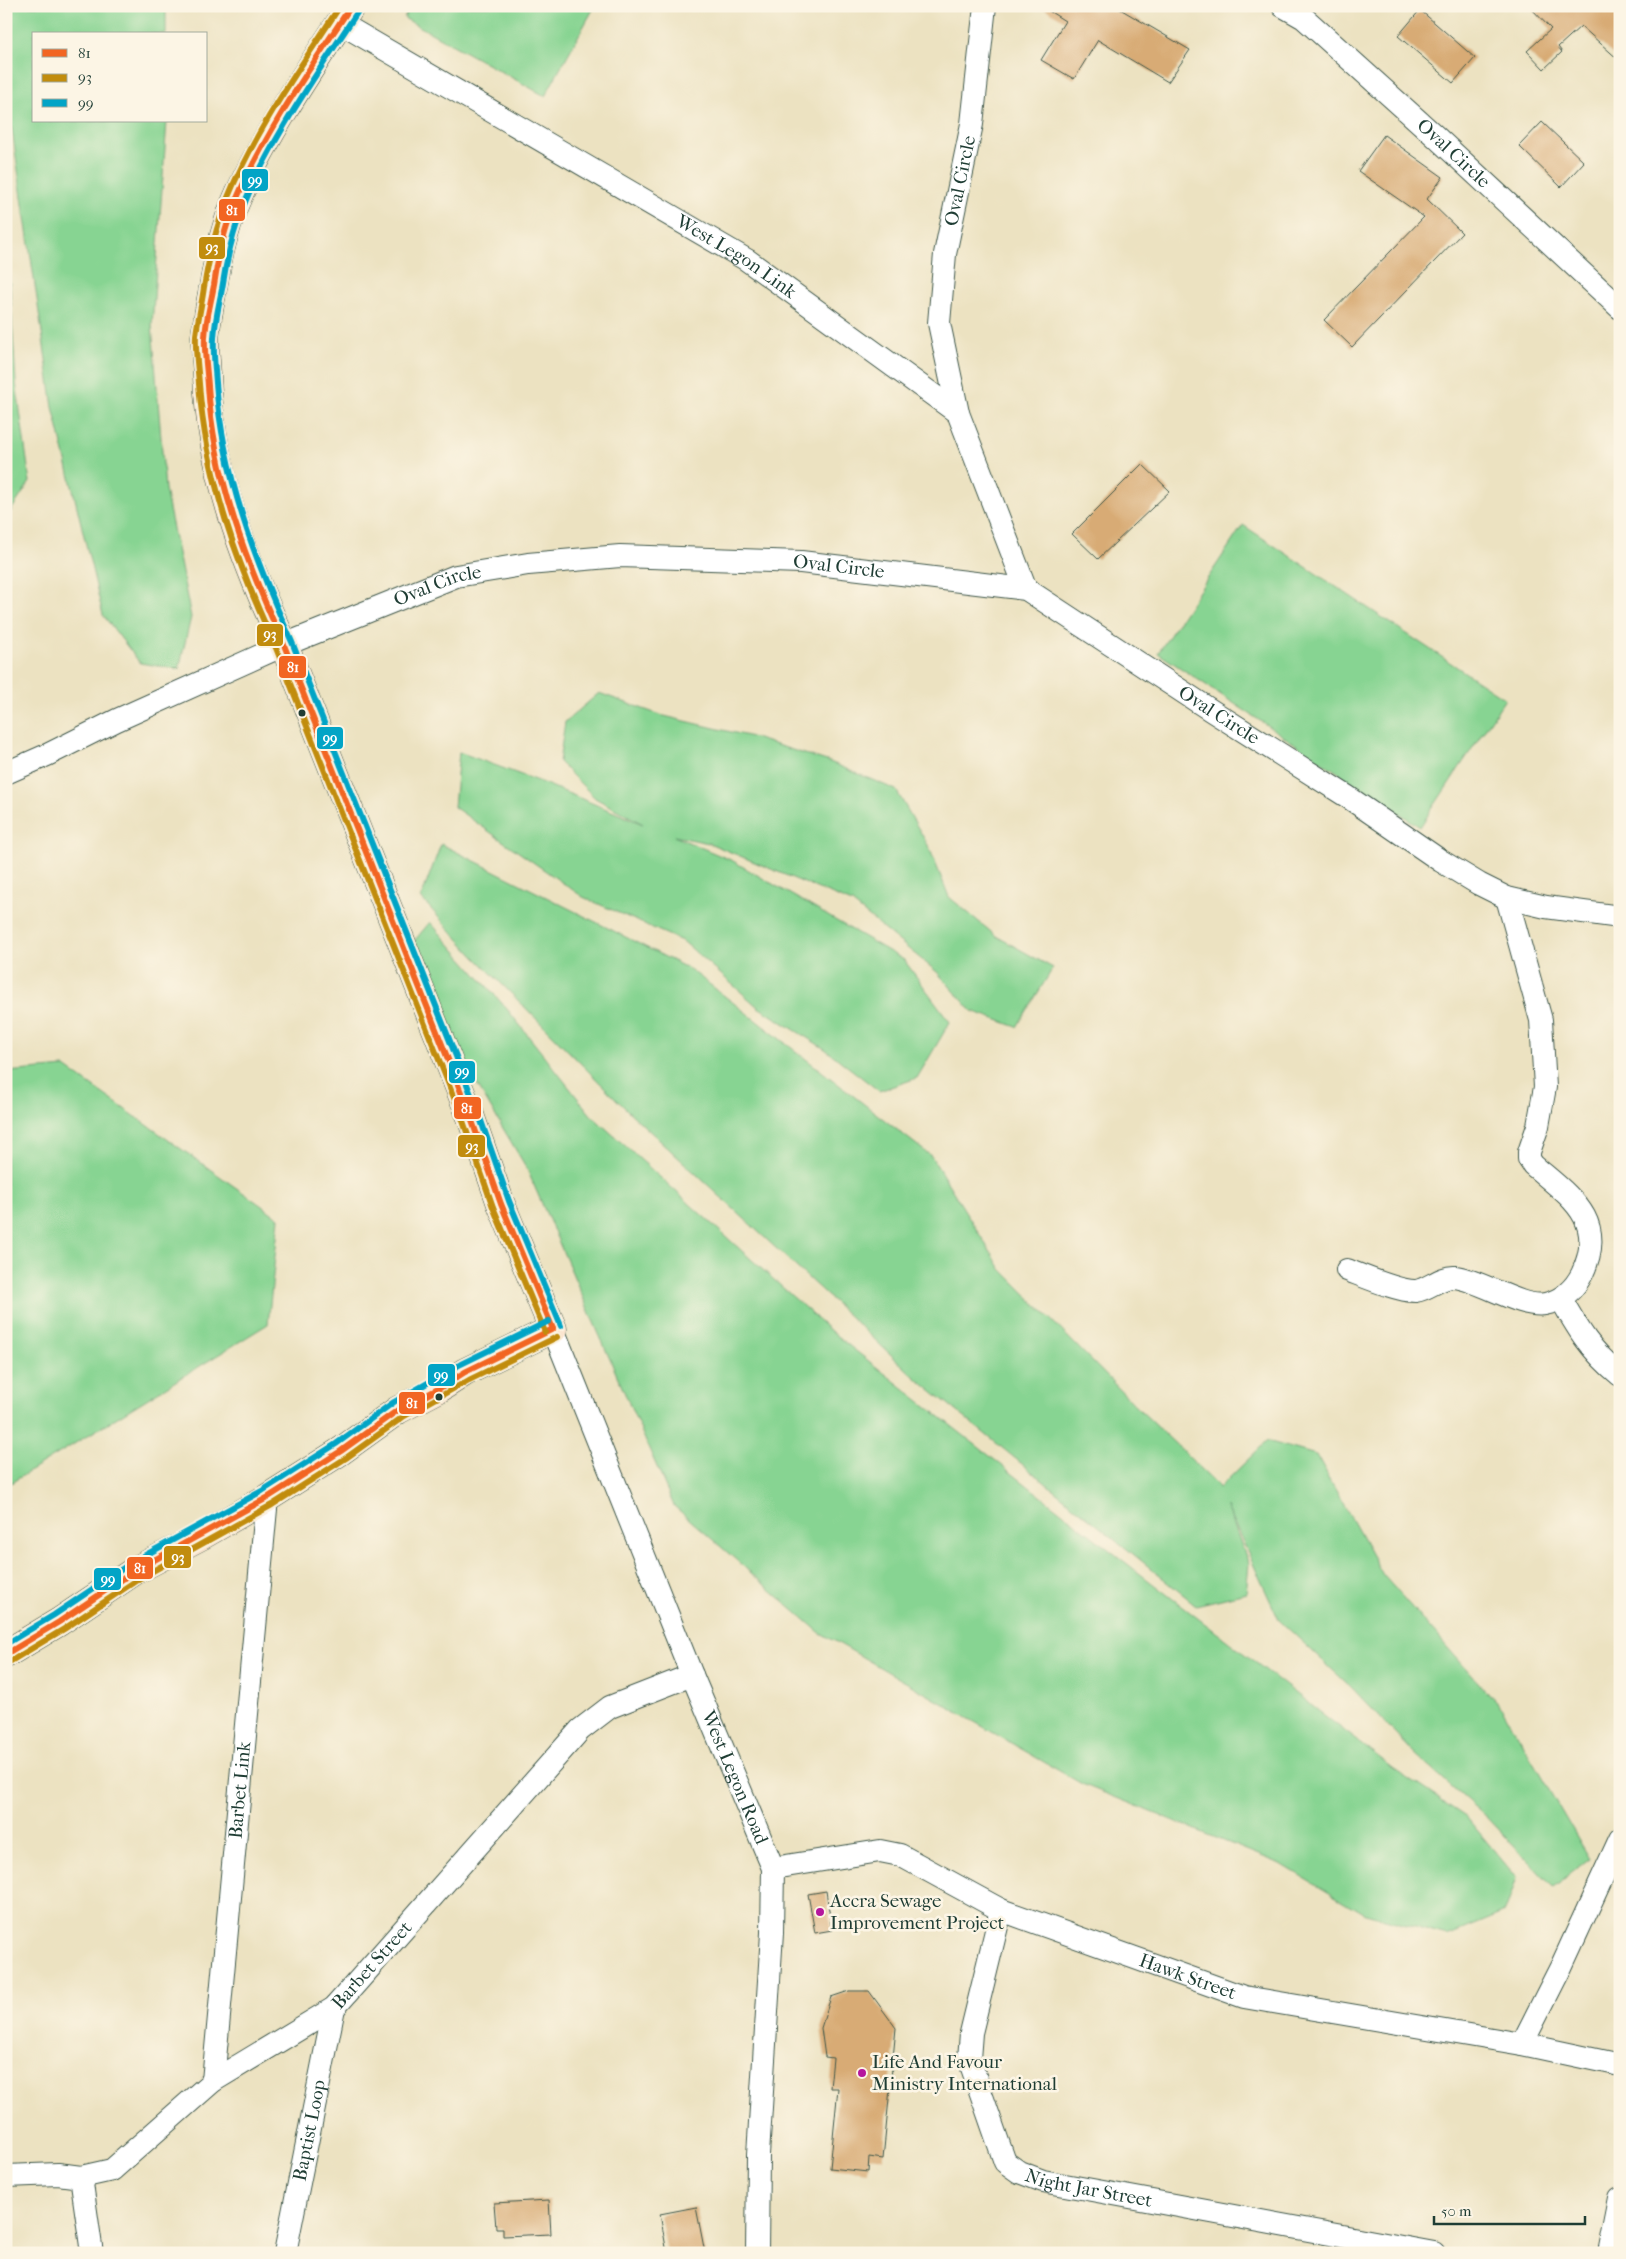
<svg xmlns="http://www.w3.org/2000/svg" width="1626" height="2259" font-family="'IM FELL French Canon',serif">
  <style>
    .green { fill: #87d492; stroke: #538863 }
    .building { fill: #d8ab75 }
    .lines { fill: none; stroke-linecap: round; stroke-linejoin: round }
    .minor-casing { stroke: #3e5649; stroke-width: 24 }
    .secondary-casing { stroke: #3e5649; stroke-width: 29 }
    .minor { stroke: #fff; stroke-width: 22 }
    .secondary { stroke: #fbe5cf; stroke-width: 28 }
    .bus-1-casing { stroke: #fcf5e5; stroke-width: 10 }
    .bus-2-casing { stroke: #fcf5e5; stroke-width: 10 }
    .bus-3-casing { stroke: #fcf5e5; stroke-width: 10 }
    .bus-1 { stroke: #f26522; stroke-width: 6 }
    .bus-2 { stroke: #c18c0d; stroke-width: 6 }
    .bus-3 { stroke: #02a4c6; stroke-width: 6 }
    .bus-dot { fill: #1f3d34; stroke: #fcf5e5; stroke-width: 2 }
    .poi-dot { fill: #b5179e; stroke: #fcf5e5; stroke-width: 2 }
    .labels { text-anchor: middle; dominant-baseline: central; stroke-width: 5; stroke-linejoin: round; paint-order: stroke }
    .street-label { font-size: 19px; fill: #1f3d34; stroke: #fcf5e5 }
    .poi-label { font-size: 19px; fill: #1f3d34; stroke: #fcf5e5; text-anchor: start }
    .line-badge { stroke: #fcf5e5; stroke-width: 2 }
    .badge-label { font-size: 14px; text-anchor: middle; font-weight: bold; fill: #fff }
  </style>
  <rect width="100%" height="100%" fill="#fcf5e5"/>
  <filter id="ink" filterUnits="userSpaceOnUse"><feTurbulence type="fractalNoise" baseFrequency=".02" numOctaves="2"/><feDisplacementMap in="SourceGraphic" scale="10" xChannelSelector="R" yChannelSelector="G"/><feConvolveMatrix kernelMatrix="1 2 1 2 8 2 1 2 1" color-interpolation-filters="sRGB"/></filter>
  <filter id="wash" filterUnits="userSpaceOnUse"><feTurbulence type="fractalNoise" baseFrequency=".0096" numOctaves="4" result="noise"/><feDisplacementMap in="SourceGraphic" scale="20" xChannelSelector="R" yChannelSelector="G"/><feGaussianBlur stdDeviation="1.12" result="paint"/><feColorMatrix in="noise" values="0 0 0 0 0 0 0 0 0 0 0 0 0 0 0 0 0 1.4 0 .05"/><feComposite in="paint" operator="in"/></filter>
  <g filter="url(#wash)">
    <rect width="100%" height="100%" fill="#ece2c1"/>
    <!-- green -->
    <g class="green">
      <path d="M6 6H166V34H34V121H167L152 325 165 489 191 617 179 669 140 663 103 615 53 407 6 89Z"/>
      <path d="M411 6H595L545 96 404 18Z"/>
      <path d="M6 225 16 382 30 482 6 518Z"/>
      <path d="M1243 525 1505 699 1420 827 1158 653Z"/>
      <path d="M599 693 660 715 748 736 830 762 896 790 929 847 949 897 996 936 1053 968 1017 1027 972 1011 937 972 852 903 709 843 674 836 733 861 904 960 950 1022 917 1078 879 1091 825 1049 758 1007 684 942 583 897 454 807 459 752 543 783 643 824 595 798 559 762 565 722Z"/>
      <path d="M441 844 691 970 931 1156 1001 1269 1141 1411 1217 1484 1219 1488 1267 1441 1316 1455 1383 1575 1502 1709 1590 1859 1553 1887 1486 1817 1414 1753 1353 1689 1279 1620 1227 1507 1249 1564 1246 1593 1196 1605 916 1378 627 1110 473 955 421 898Z"/>
      <path d="M430 922 507 1009 591 1115 833 1333 1139 1573 1393 1768 1467 1818 1517 1878 1505 1912 1447 1936 1363 1913 1281 1864 1082 1784 819 1632 674 1506 526 1167 460 1056 409 947Z"/>
      <path d="M65 1067 279 1218 268 1324 6 1486V1072Z"/>
    </g>
    <g id="blocks">
      <!-- building -->
      <g class="building">
        <path d="M1041 6H1115L1190 50 1168 82 1098 40 1074 79 1041 60 1065 21Z"/>
        <path d="M1529 6H1620V61L1581 26 1558 47 1562 52 1544 69 1527 51 1551 29Z"/>
        <path d="M1420 10 1475 58 1453 83 1398 36Z"/>
        <path d="M1542 122 1584 162 1561 187 1519 146Z"/>
        <path d="M1384 135 1443 177 1427 199 1462 233 1352 347 1324 320 1424 217 1358 171Z"/>
        <path d="M1142 464 1170 491 1098 559 1072 534Z"/>
        <path d="M826 1891 832 1930 815 1933 808 1894Z"/>
        <path d="M849 1991H869L896 2028 883 2159 869 2157 868 2172 830 2168 838 2088H830L833 2058 825 2057 821 2028 831 1997Z"/>
        <path d="M549 2200 551 2234 503 2236V2228H496L494 2203Z"/>
        <path d="M696 2207 705 2253H667L660 2214Z"/>
      </g>
    </g>
  </g>
  <g filter="url(#ink)">
    <use href="#blocks" fill-opacity="0" stroke="#3e5649" stroke-width="1"/>
    <g class="lines">
      <!-- minor casing -->
      <g class="minor-casing">
        <g id="minor">
          <path id="s1" d="M1283 6 1304 18 1435 136 1620 308"/>
          <path id="s2" d="M340 23 747 260 958 413 1026 589"/>
          <path id="s3" d="M958 413 939 323 945 254 972 124 985 6"/>
          <path id="s4" d="M6 773 47 755 117 720 284 645 456 576 528 564 620 556 801 562 1026 589 1212 711 1348 797 1441 861 1479 884 1507 898 1546 907 1620 917"/>
          <path d="M1347 1270C1363 1276 1400 1292 1416 1291 1429 1289 1441 1276 1455 1277 1481 1280 1522 1309 1545 1304 1562 1301 1575 1288 1582 1274 1608 1220 1570 1197 1533 1165L1529 1159V1152L1538 1126 1545 1087 1541 1020 1507 898"/>
          <path d="M1561 1299C1579 1331 1591 1351 1620 1375"/>
          <path id="s5" d="M553 1329 692 1675 773 1868 772 1933 758 2155 757 2253"/>
          <path id="s6" d="M773 1868 880 1851 900 1855 1001 1910 1244 1997 1522 2044 1620 2065"/>
          <path id="s7" d="M1001 1910 971 2033 969 2059 1005 2162 1019 2172 1043 2181 1434 2253"/>
          <path d="M1522 2044 1561 1967 1620 1839"/>
          <path id="s8" d="M213 2081 267 1498"/>
          <path id="s9" d="M6 2176 58 2174 81 2177 112 2170 213 2081 334 2008 580 1730 610 1707 692 1675"/>
          <path d="M81 2177 92 2253"/>
          <path id="s10" d="M285 2253 334 2008"/>
          <path d="M1609 2253 1620 2198"/>
        </g>
      </g>
      <!-- secondary casing -->
      <g class="secondary-casing">
        <path id="secondary" d="M6 1654 59 1622 136 1570 201 1536 267 1498 341 1451 398 1410 440 1388 465 1372 553 1329 501 1204 470 1115 284 645C244 560 210 469 207 375 206 362 205 349 205 337 207 321 210 304 213 288 218 256 225 224 239 194 269 128 311 67 351 6"/>
      </g>
      <!-- minor -->
      <use href="#minor" class="minor"/>
      <!-- secondary -->
      <use href="#secondary" class="secondary"/>
      <!-- bus-1 casing -->
      <g class="bus-1-casing">
        <g id="bus-1">
          <path d="M351 6C309 70 264 134 234 205 224 230 218 257 214 285 211 302 206 319 205 337 204 353 207 370 208 386 214 478 246 562 284 645L470 1115 501 1204 553 1329"/>
          <path d="M6 1654 59 1622 136 1570 267 1498 341 1451 398 1410 440 1388 465 1372 553 1329"/>
        </g>
      </g>
      <!-- bus-2 casing -->
      <g class="bus-2-casing">
        <g id="bus-2">
          <path d="M340 6C299 69 254 132 226 202 215 230 209 258 204 287 202 303 198 319 196 335 195 351 198 368 199 384 206 478 237 564 276 648L462 1118 493 1207 545 1332"/>
          <path d="M11 1661 64 1629 140 1578 272 1505 346 1458 403 1417 469 1380 557 1337"/>
        </g>
      </g>
      <!-- bus-3 casing -->
      <g class="bus-3-casing">
        <g id="bus-3">
          <path d="M358 11C317 74 271 138 242 209 232 235 226 262 222 289 219 305 215 321 214 338 213 353 215 368 216 383 223 475 254 558 292 642L478 1112 509 1201 561 1326"/>
          <path d="M6 1644 54 1615 131 1563 262 1491 336 1444 394 1402 461 1364 549 1321"/>
        </g>
      </g>
      <!-- bus-1 -->
      <use href="#bus-1" class="bus-1"/>
      <!-- bus-2 -->
      <use href="#bus-2" class="bus-2"/>
      <!-- bus-3 -->
      <use href="#bus-3" class="bus-3"/>
    </g>
  </g>
  <!-- markers -->
  <g class="bus-dot">
    <circle cx="302" cy="713" r="4.5"/>
    <circle cx="439" cy="1397" r="4.5"/>
  </g>
  <g class="poi-dot">
    <circle cx="820" cy="1912" r="5"/>
    <circle cx="862" cy="2073" r="5"/>
  </g>
  <g class="labels">
    <!-- street labels -->
    <g class="street-label">
      <text stroke="none"><textPath href="#s1" startOffset="226">Oval Circle</textPath></text>
      <text stroke="none"><textPath href="#s3" startOffset="236">Oval Circle</textPath></text>
      <text stroke="none"><textPath href="#s2" startOffset="460">West Legon Link</textPath></text>
      <text stroke="none"><textPath href="#s4" startOffset="876">Oval Circle</textPath></text>
      <text stroke="none"><textPath href="#s4" startOffset="471">Oval Circle</textPath></text>
      <text stroke="none"><textPath href="#s4" startOffset="1295">Oval Circle</textPath></text>
      <text stroke="none"><textPath href="#s5" startOffset="484">West Legon Road</textPath></text>
      <text stroke="none"><textPath href="#s8" startOffset="292">Barbet Link</textPath></text>
      <text stroke="none"><textPath href="#s9" startOffset="440">Barbet Street</textPath></text>
      <text stroke="none"><textPath href="#s6" startOffset="442">Hawk Street</textPath></text>
      <text stroke="none"><textPath href="#s10" startOffset="125">Baptist Loop</textPath></text>
      <text stroke="none"><textPath href="#s7" startOffset="351">Night Jar Street</textPath></text>
    </g>
    <!-- poi labels -->
    <g class="poi-label">
      <text x="830" y="1901">Accra Sewage<tspan x="830" dy="22">Improvement Project</tspan></text>
      <text x="872" y="2062">Life And Favour<tspan x="872" dy="22">Ministry International</tspan></text>
    </g>
  </g>
  <g class="line-badge">
    <rect x="241" y="168" width="28" height="24" rx="5" fill="#02a4c6"/>
    <rect x="218" y="198" width="28" height="24" rx="5" fill="#f26522"/>
    <rect x="198" y="236" width="28" height="24" rx="5" fill="#c18c0d"/>
    <rect x="256" y="623" width="28" height="24" rx="5" fill="#c18c0d"/>
    <rect x="278" y="655" width="29" height="24" rx="5" fill="#f26522"/>
    <rect x="316" y="726" width="28" height="24" rx="5" fill="#02a4c6"/>
    <rect x="448" y="1060" width="28" height="24" rx="5" fill="#02a4c6"/>
    <rect x="453" y="1096" width="29" height="24" rx="5" fill="#f26522"/>
    <rect x="457" y="1134" width="29" height="24" rx="5" fill="#c18c0d"/>
    <rect x="427" y="1363" width="29" height="24" rx="5" fill="#02a4c6"/>
    <rect x="398" y="1391" width="28" height="24" rx="5" fill="#f26522"/>
    <rect x="163" y="1545" width="29" height="24" rx="5" fill="#c18c0d"/>
    <rect x="126" y="1556" width="28" height="24" rx="5" fill="#f26522"/>
    <rect x="93" y="1567" width="29" height="24" rx="5" fill="#02a4c6"/>
  </g>
  <g class="badge-label">
    <text x="255" y="185">99</text>
    <text x="232" y="215">81</text>
    <text x="212" y="252">93</text>
    <text x="270" y="639">93</text>
    <text x="293" y="672">81</text>
    <text x="330" y="743">99</text>
    <text x="462" y="1076">99</text>
    <text x="467" y="1113">81</text>
    <text x="472" y="1151">93</text>
    <text x="441" y="1380">99</text>
    <text x="412" y="1408">81</text>
    <text x="178" y="1562">93</text>
    <text x="140" y="1573">81</text>
    <text x="108" y="1584">99</text>
  </g>
  <!-- margin -->
  <rect width="1626" height="2259" fill="none" stroke="#fcf5e5" stroke-width="25"/>
  <!-- legend -->
  <rect x="32" y="32" width="175" height="90" fill="#fcf5e5" stroke="#a4ab9e"/>
  <rect x="42" y="49" width="25" height="8" fill="#f26522" stroke="#a4ab9e"/>
  <text x="78" y="58" font-size="15" fill="#1f3d34">81</text>
  <rect x="42" y="74" width="25" height="8" fill="#c18c0d" stroke="#a4ab9e"/>
  <text x="78" y="82" font-size="15" fill="#1f3d34">93</text>
  <rect x="42" y="99" width="25" height="8" fill="#02a4c6" stroke="#a4ab9e"/>
  <text x="78" y="108" font-size="15" fill="#1f3d34">99</text>
  <!-- scale -->
  <path d="M1434 2216v8h151v-8" fill="none" stroke="#1f3d34" stroke-width="2.5"/>
  <text x="1441" y="2216" font-size="15" fill="#1f3d34" stroke="#fcf5e5" stroke-width="4" paint-order="stroke">50 m</text>
</svg>
